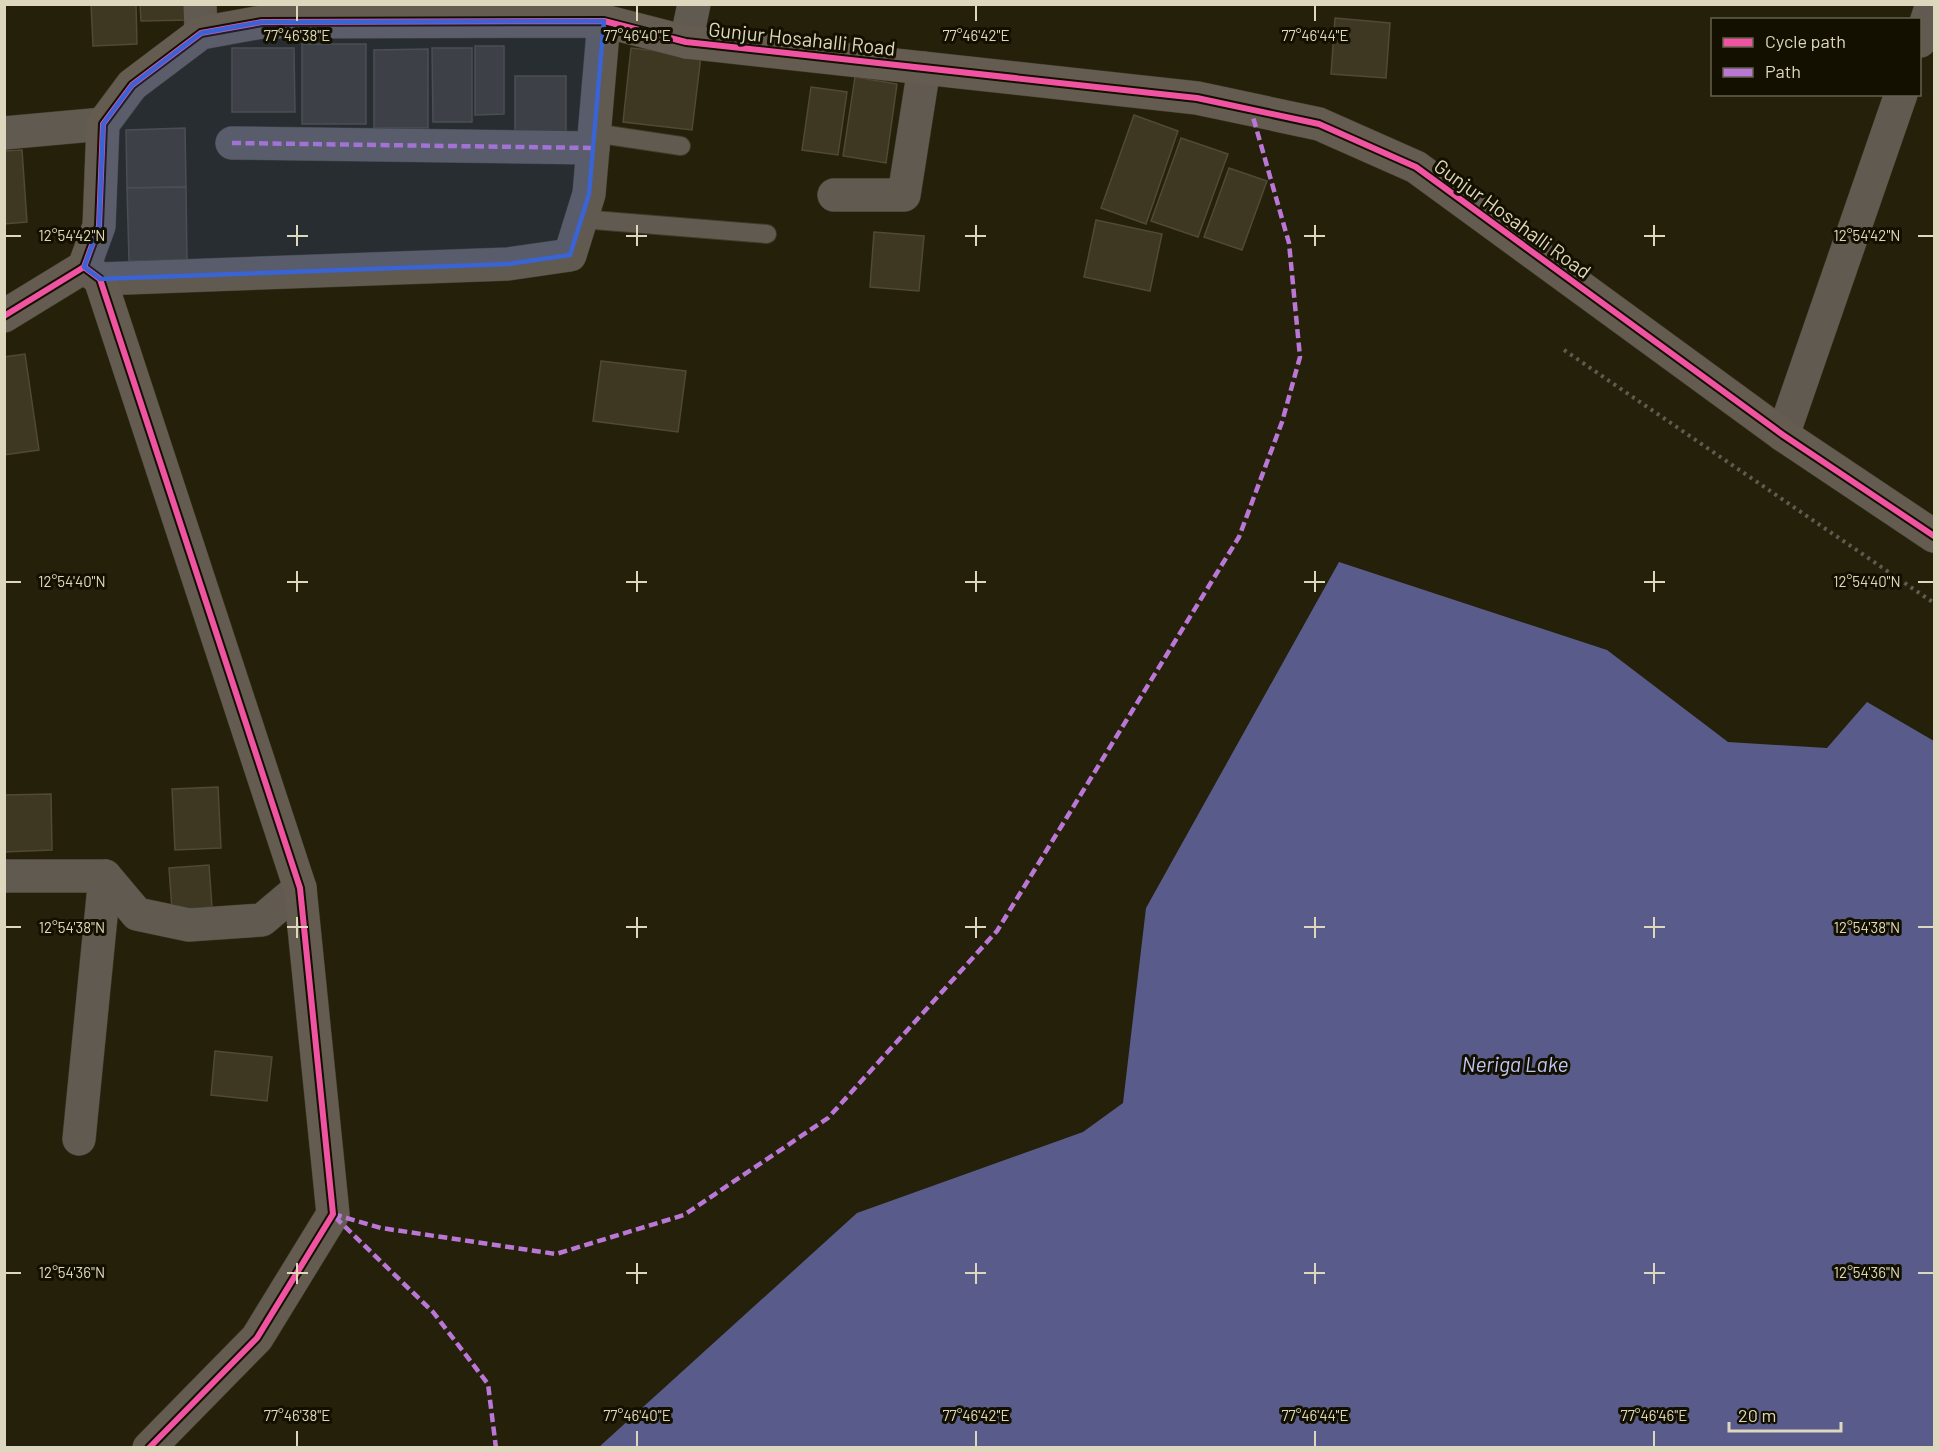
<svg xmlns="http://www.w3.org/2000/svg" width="1939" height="1452" font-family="Barlow,sans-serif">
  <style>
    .water { fill: #595c8a }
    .building { fill: #3e3823; stroke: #4f4935; stroke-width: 1.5 }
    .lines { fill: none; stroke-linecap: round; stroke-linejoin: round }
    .lane-casing { stroke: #3f3c29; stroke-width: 20 }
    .street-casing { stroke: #3f3c29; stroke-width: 34 }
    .secondary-casing { stroke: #3f3c29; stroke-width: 34 }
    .path { stroke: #605b50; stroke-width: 4; stroke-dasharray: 3 4.5; stroke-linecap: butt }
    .lane { stroke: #615a51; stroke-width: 18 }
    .street { stroke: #615a51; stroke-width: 33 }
    .secondary { stroke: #645c50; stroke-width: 33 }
    .quiet { stroke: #ba77d6; stroke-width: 4.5; stroke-dasharray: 9 4.5; stroke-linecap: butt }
    .cycleway-casing { stroke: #131000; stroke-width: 10 }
    .cycleway { stroke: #f153a3; stroke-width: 6 }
    .marked { fill: #3a63d4; fill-opacity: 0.2; stroke: #3a63d4; stroke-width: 4.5; stroke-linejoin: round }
    .ticks { fill: none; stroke: #ddd8bd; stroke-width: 2 }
    .labels { text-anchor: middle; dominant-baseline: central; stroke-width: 6; stroke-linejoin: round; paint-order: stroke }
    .street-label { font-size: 20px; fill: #ddd8bd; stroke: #131000 }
    .water-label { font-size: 21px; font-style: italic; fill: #c0c6f6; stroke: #131000 }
    .ticks-label { font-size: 15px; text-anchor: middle; fill: #ddd8bd; stroke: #131000; stroke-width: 6; stroke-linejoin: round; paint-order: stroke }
  </style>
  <rect width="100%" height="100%" fill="#24200a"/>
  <!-- water -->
  <path class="water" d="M1339 562 1607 650 1728 742 1827 748 1867 702 1934 741V1447H599L857 1213 1083 1132 1123 1103 1146 908Z"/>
  <!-- building -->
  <g class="building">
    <path d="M91 4H136L137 44 93 46Z"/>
    <path d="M140 4H190L191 20 141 21Z"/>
    <path d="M1335 18 1390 23 1386 78 1331 74Z"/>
    <rect x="302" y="44" width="64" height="80"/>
    <path d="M475 46H504V114L475 115Z"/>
    <path d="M232 48H294L295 112H232Z"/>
    <path d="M432 48H472V122H433Z"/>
    <path d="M631 48 701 56 692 130 623 122Z"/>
    <path d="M428 49V128H374V50Z"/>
    <rect x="515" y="76" width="51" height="59"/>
    <path d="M855 77 897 84 886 163 843 156Z"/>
    <path d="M811 87 847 92 838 155 802 150Z"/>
    <path d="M1134 115 1178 131 1146 224 1101 208Z"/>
    <path d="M185 128 186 187 127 188 126 130Z"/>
    <path d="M1181 138 1228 154 1198 237 1151 221Z"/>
    <path d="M22 150 27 222 4 224V151Z"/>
    <path d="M1229 168 1267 181 1242 250 1204 237Z"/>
    <path d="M186 187 187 260 129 261 127 188Z"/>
    <path d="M1096 220 1162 234 1150 291 1084 277Z"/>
    <path d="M874 232 924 236 919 291 870 287Z"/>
    <path d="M25 354 39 450 4 455V357Z"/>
    <path d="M601 361 686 371 678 432 593 421Z"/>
    <path d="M218 787 221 848 175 850 172 789Z"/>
    <path d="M51 794 52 850 4 852V795Z"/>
    <path d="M209 865 212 907 172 910 169 868Z"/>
    <path d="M215 1051 272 1057 267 1101 211 1095Z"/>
  </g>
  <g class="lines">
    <!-- lane casing -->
    <g class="lane-casing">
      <g id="lane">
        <path d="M594 133 681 146"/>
        <path d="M581 219 767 234"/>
      </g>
    </g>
    <!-- street casing -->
    <g class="street-casing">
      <g id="street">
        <path d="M200 4 201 33"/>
        <path d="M1920 41 1932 4"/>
        <path d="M686 42 694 4"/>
        <path d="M4 133 103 124"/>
        <path d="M232 143 593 148"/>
        <path d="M834 195H904L924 68"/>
        <path d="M100 279 508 264 570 255 589 194 604 21"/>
        <path d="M1783 435 1901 94"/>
        <path d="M4 876H105L137 914 189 925 262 920 300 888"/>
        <path d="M79 1139 105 876"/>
      </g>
    </g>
    <!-- secondary casing -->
    <g class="secondary-casing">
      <g id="secondary">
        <path d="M84 267 100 279 300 888 333 1214 257 1338 149 1448"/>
        <path d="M4 316 84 267 99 226 103 124 132 85 201 33 262 22 604 21 686 42 1197 98 1319 124 1416 167 1783 435 1934 536"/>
      </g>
    </g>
    <!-- path -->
    <path class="path" d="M1564 350 1934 603"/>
    <!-- lane -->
    <use href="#lane" class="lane"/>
    <!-- street -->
    <use href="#street" class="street"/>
    <!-- secondary -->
    <use href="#secondary" class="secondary"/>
    <!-- quiet -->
    <g class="quiet">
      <path d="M232 143 593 148"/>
      <path d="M333 1214 381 1228 556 1254 684 1215 828 1118 997 931 1239 537 1282 422 1300 357 1289 243 1251 110"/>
      <path d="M335 1217 433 1312 488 1384 496 1448"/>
    </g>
    <!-- cycleway casing -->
    <g class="cycleway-casing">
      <g id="cycleway">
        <path d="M84 267 100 279 300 888 333 1214 257 1338 149 1448"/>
        <path d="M4 316 84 267 99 226 103 124 132 85 201 33 262 22 604 21 686 42 1197 98 1319 124 1416 167 1783 435 1934 536"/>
      </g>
    </g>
    <!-- cycleway -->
    <use href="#cycleway" class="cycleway"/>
  </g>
  <!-- marked area -->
  <path class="marked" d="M604 21 589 194 570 255 508 264 100 279 84 267 99 226 103 124 132 85 201 33 262 22Z"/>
  <!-- ticks -->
  <path class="ticks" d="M297 6V21M637 6V21M976 6V21M1315 6V21M297 225V246M637 225V246M976 225V246M1315 225V246M1654 225V246M6 236H21M287 236H308M626 236H647M965 236H986M1304 236H1325M1644 236H1665M1918 236H1933M297 571V592M637 571V592M976 571V592M1315 571V592M1654 571V592M6 582H21M287 582H308M626 582H647M965 582H986M1304 582H1325M1644 582H1665M1918 582H1933M297 917V938M637 917V938M976 917V938M1315 917V938M1654 917V938M6 927H21M287 927H308M626 927H647M965 927H986M1304 927H1325M1644 927H1665M1918 927H1933M297 1263V1284M637 1263V1284M976 1263V1284M1315 1263V1284M1654 1263V1284M6 1273H21M287 1273H308M626 1273H647M965 1273H986M1304 1273H1325M1644 1273H1665M1918 1273H1933M297 1431V1446M637 1431V1446M976 1431V1446M1315 1431V1446M1654 1431V1446"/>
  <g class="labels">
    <!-- street labels -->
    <g class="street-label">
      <text transform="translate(802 38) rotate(6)">Gunjur Hosahalli Road</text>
      <text transform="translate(1513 218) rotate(36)">Gunjur Hosahalli Road</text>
    </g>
    <!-- water labels -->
    <g class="water-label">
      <text x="1515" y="1063">Neriga Lake</text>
    </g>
  </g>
  <g class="ticks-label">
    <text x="297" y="41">77°46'38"E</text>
    <text x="637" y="41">77°46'40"E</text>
    <text x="976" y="41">77°46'42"E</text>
    <text x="1315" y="41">77°46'44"E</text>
    <text x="72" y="241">12°54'42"N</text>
    <text x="1867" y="241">12°54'42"N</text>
    <text x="72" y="587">12°54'40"N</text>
    <text x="1867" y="587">12°54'40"N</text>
    <text x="72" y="933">12°54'38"N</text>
    <text x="1867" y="933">12°54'38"N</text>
    <text x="72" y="1278">12°54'36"N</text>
    <text x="1867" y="1278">12°54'36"N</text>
    <text x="297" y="1421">77°46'38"E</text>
    <text x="637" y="1421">77°46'40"E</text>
    <text x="976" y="1421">77°46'42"E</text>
    <text x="1315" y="1421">77°46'44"E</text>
    <text x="1654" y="1421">77°46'46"E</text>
  </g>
  <!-- border -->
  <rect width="1939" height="1452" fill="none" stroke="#ddd8bd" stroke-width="12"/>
  <!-- legend -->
  <rect x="1711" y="18" width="210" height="78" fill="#131000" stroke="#64604c" stroke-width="1.5"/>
  <rect x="1723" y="38" width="30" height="9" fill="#f153a3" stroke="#64604c" stroke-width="1.5"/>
  <text x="1765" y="48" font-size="18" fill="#ddd8bd">Cycle path</text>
  <rect x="1723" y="68" width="30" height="9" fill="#ba77d6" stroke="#64604c" stroke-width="1.5"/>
  <text x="1765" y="78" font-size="18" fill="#ddd8bd">Path</text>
  <!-- scale -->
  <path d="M1729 1422v9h112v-9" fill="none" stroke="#ddd8bd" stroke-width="3"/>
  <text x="1738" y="1422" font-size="18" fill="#ddd8bd" stroke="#131000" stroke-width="4.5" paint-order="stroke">20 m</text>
</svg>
